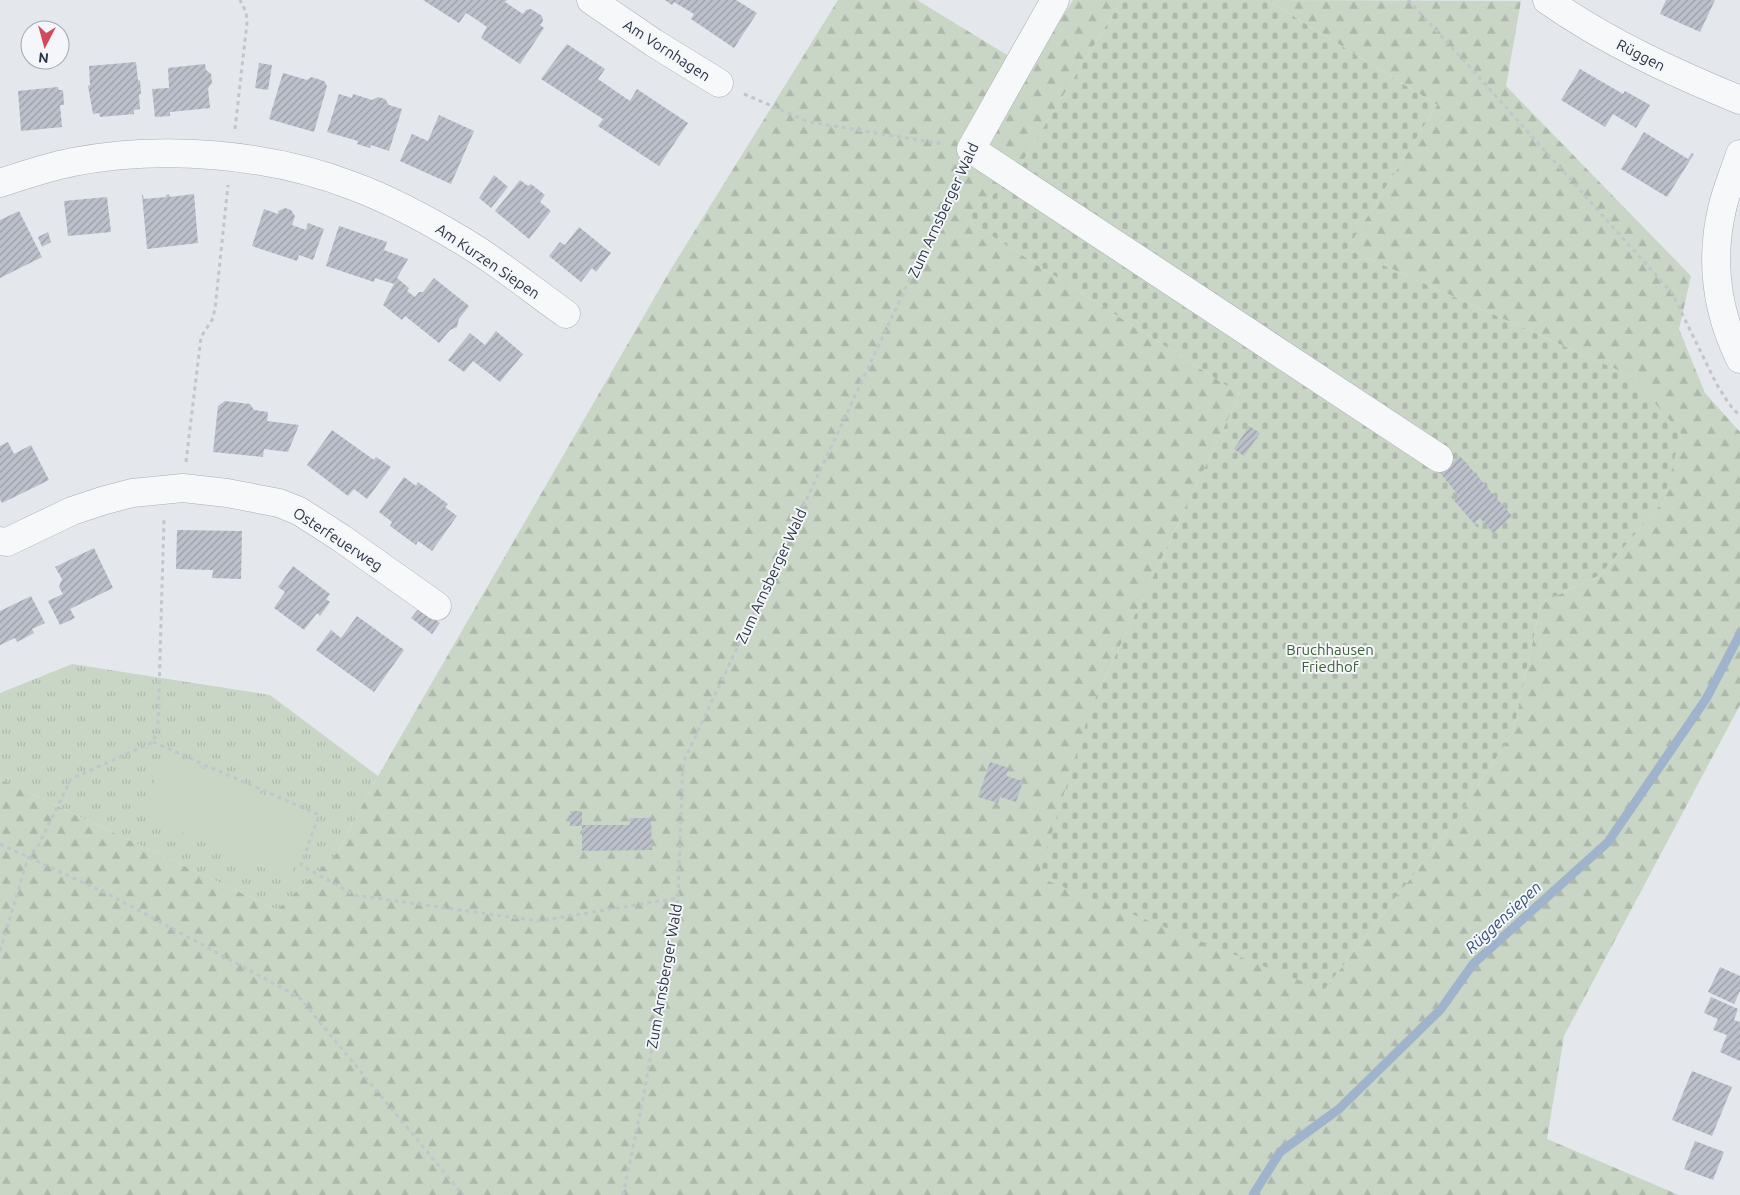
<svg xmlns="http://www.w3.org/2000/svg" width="1740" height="1195" font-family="Ubuntu,sans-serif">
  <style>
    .grass { fill: url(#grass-tufts) }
    .forest { fill: url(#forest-firs) }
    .cemetery { fill: url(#cemetery-stones) }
    .pitch { fill: #c9d6c5 }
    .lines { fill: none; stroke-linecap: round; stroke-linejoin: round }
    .stream { stroke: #9fb4cc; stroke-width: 9 }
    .building { fill: url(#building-hatch) }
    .minor-casing { stroke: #a9aeb7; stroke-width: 29 }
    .path { stroke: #c2c5cb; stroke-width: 3; stroke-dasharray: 4 4; stroke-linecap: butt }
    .minor { stroke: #f7f8fa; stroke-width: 28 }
    .labels { text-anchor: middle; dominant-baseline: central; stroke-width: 4; stroke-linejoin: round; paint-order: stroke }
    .street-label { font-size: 15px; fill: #2b3445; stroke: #f4f6f9 }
    .park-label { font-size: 15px; fill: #3f6138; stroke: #f4f6f9 }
    .water-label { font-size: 16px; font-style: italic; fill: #34527a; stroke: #f4f6f9 }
  </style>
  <defs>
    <pattern id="grass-tufts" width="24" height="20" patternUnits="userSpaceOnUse" patternTransform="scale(1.25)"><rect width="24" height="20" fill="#c9d6c5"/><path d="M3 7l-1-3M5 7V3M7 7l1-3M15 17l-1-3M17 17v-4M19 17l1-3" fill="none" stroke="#adb8ab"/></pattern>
    <pattern id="forest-firs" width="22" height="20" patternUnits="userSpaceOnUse" patternTransform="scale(1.25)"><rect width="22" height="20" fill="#c9d6c5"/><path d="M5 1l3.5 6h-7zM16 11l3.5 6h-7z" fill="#adb8ab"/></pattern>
    <pattern id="cemetery-stones" width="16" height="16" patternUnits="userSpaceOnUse" patternTransform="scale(1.25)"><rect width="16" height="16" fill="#c9d6c5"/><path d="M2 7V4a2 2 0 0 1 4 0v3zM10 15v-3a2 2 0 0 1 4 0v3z" fill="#adb8ab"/></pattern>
    <pattern id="building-hatch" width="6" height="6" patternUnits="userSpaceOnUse" patternTransform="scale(1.25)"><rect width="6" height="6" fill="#bbc0ca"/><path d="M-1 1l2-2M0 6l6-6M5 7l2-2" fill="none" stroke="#989da6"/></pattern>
  </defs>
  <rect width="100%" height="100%" fill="#e4e7ec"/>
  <!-- grass -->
  <path class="grass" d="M72 664 270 695 378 776 337 853 277 910 0 779V693Z"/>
  <!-- forest -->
  <path class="forest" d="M838 0H917L1007 55 1029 66 1073 0H1122L1018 169 992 196 964 218 1240 394 1091 707 1324 990 1457 818 1513 732 1541 603 1600 575 1664 500 1680 433 1631 376 1347 249 1437 105 1267 0 1521 1 1506 86 1691 276 1679 329 1705 393 1740 432V705L1564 1036 1547 1139 1679 1195H0V779L277 910 337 853 378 776 671 269Z"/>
  <!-- cemetery -->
  <path class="cemetery" d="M1122 0H1267L1437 105 1347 249 1631 376 1681 433 1664 500 1600 575 1541 603 1513 732 1457 818 1324 990 1038 877 1091 707 1240 394 964 218 992 196 1018 169Z"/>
  <!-- pitch -->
  <path class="pitch" d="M167 752 317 818 289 879 140 814Z"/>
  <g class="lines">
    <!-- stream -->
    <path class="stream" d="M1253 1195 1280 1152 1339 1109 1441 1009 1473 964 1608 842 1706 699 1740 634"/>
  </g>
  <!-- building -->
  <g class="building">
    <path d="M423 0H507L505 2 523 14 526 10 531 9 542 16 543 21 540 25 544 28 520 64 481 38 487 27 477 20 466 13 459 23Z"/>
    <path d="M665 0H736L757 13 734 48 691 19 694 14 674 2 672 5Z"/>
    <path d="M1666 0H1715L1700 32 1660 14Z"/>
    <path d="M567 44 605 69 598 79 630 101 637 89 688 123 659 166 598 126 603 119 541 79Z"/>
    <path d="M136 62 138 81 140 80 141 94H139L140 109 134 110V114L100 117 99 113 93 114 88 86 90 85 89 66Z"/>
    <path d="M259 63 272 65 268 90 255 88Z"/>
    <path d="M205 64 206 70 211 74 212 83 208 88 210 108 170 112V116L155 117 152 89 169 88 168 68Z"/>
    <path d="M1580 69 1623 94 1625 91 1650 105 1636 128 1613 114 1605 127 1561 100Z"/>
    <path d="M283 73 307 80 311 77 324 81 327 86 314 132 269 119Z"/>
    <path d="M58 87 59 90H63L64 105H60L62 127 21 131 18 91Z"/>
    <path d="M339 94 352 98 353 94 372 100 378 97 385 99 389 105 402 109 389 151 371 145 370 148 357 144 358 141 327 132Z"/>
    <path d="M439 115 474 131 451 184 400 161 412 134 428 141Z"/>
    <path d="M1644 132 1688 159 1692 153 1694 154 1667 197 1621 169Z"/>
    <path d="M494 175 508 187 491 208 479 198Z"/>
    <path d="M520 180 528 186 531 184 545 195 540 202 551 211 529 239 495 211Z"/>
    <path d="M169 194 170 197 194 194 198 243 147 249 142 195H143L144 199 166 197V195Z"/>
    <path d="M107 197 111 232 68 236 64 201Z"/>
    <path d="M285 208 291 210 295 216 292 225 306 230 308 223 324 229 313 260 299 255 297 261 252 246 264 209 278 214V211Z"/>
    <path d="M19 211 42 257 0 278V220Z"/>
    <path d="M339 226 387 242 384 250 408 259 397 278 409 288 407 291 415 297 419 292H423L434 278 469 306 459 319 457 327 450 330 439 343 405 316 402 320 383 305 394 284 375 278 374 282 326 266Z"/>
    <path d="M579 227 611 253 596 272 592 268 581 282 549 256 560 242 565 245Z"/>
    <path d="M48 232 51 242 42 247 38 237Z"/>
    <path d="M496 331 523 354 500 382 473 361 464 372 448 360 470 333 485 345Z"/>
    <path d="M225 401 250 404 254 410 268 412 267 421 299 425 288 452 264 449 263 457 213 452 218 406Z"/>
    <path d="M1249 426 1260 433 1244 456 1234 449Z"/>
    <path d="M332 430 374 460 376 457 391 467 367 499 354 489 348 496 307 465Z"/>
    <path d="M8 442 14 454 31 445 49 480 2 503 0 499V446Z"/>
    <path d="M1460 456 1512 516 1493 533 1480 518 1475 522 1479 526 1478 528 1451 497 1452 496 1455 499 1459 496 1440 473Z"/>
    <path d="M404 477 416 486 418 482 448 504 445 507 457 516 432 551 418 541 416 545 390 526 392 522 379 512Z"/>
    <path d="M177 530 242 531 241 579 212 578 213 570 176 569Z"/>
    <path d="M94 548 113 588 70 609 75 618 60 625 48 601 63 594 59 587 62 579 55 567Z"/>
    <path d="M293 566 330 594 326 599 330 602 320 616 317 613 304 630 274 608 285 592 278 587Z"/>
    <path d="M31 596 45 623 32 629 34 633 17 642 15 638 0 645V611Z"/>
    <path d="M419 608 440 623 432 634 411 618Z"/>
    <path d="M357 616 404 650 374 692 316 650 331 630 341 638Z"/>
    <path d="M990 762 1009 768 1006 776 1023 781 1016 802 1000 797 998 803 978 797Z"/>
    <path d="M570 811H582V825H630V818H651L652 850 582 851V826H570Z"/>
    <path d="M1720 967 1740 976V991L1734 1004 1708 992Z"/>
    <path d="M1711 997 1738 1009 1734 1020 1740 1022V1061L1720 1052 1727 1035 1713 1030 1718 1019 1704 1013Z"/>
    <path d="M1692 1071 1732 1087 1712 1136 1672 1120Z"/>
    <path d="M1695 1141 1724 1152 1713 1180 1684 1169Z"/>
  </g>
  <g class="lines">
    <!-- minor casing -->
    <g class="minor-casing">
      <g id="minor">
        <path d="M591 0 654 43 719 83"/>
        <path d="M1055 0 971 149 1439 458"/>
        <path d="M1547 0C1607 42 1672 72 1740 100"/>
        <path d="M1740 154C1734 173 1726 191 1722 209 1710 261 1717 312 1740 359"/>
        <path d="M0 183C24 175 48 167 73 162 162 145 268 153 353 186 391 200 426 219 461 240 497 261 532 290 566 314"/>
        <path d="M0 541 7 542 72 511 102 501 132 493 183 488 227 493 279 503 299 511 341 538 437 606"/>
      </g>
    </g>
    <!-- path -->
    <g class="path">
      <path d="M1408 0 1478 76 1672 293 1716 383 1729 404 1740 416"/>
      <path d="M744 94 809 122 943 144"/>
      <path d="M235 129 247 23 246 12 240 0"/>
      <path d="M186 462 201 337 212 320 215 309 228 185"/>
      <path d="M153 742 319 815 301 865 354 895 538 921 678 898"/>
      <path d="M0 844 110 895 299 997 463 1195"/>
      <path d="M0 951 28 858 38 846 71 779 153 742 158 726 164 519"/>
      <path d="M623 1195 643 1099 678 898 683 763 959 174"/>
    </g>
    <!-- minor -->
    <use href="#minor" class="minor"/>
  </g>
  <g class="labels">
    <!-- street labels -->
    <g class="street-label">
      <text transform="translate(667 50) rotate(33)">Am Vornhagen</text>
      <text transform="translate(1641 55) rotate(27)">Rüggen</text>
      <text transform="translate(943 210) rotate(-65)">Zum Arnsberger Wald</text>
      <text transform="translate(488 261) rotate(34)">Am Kurzen Siepen</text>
      <text transform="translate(338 539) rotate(33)">Osterfeuerweg</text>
      <text transform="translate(771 576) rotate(-65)">Zum Arnsberger Wald</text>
      <text transform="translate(664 976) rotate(-80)">Zum Arnsberger Wald</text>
    </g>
    <!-- park labels -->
    <g class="park-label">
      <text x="1330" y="649">Bruchhausen<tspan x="1330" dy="17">Friedhof</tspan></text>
    </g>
    <!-- water labels -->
    <g class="water-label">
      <text transform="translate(1503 917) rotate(-43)">Rüggensiepen</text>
    </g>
  </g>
  <!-- north arrow -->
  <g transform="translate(45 45) rotate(186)"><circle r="24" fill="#f4f6f9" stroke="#a4a8b1"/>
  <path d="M0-4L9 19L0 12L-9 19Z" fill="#d1495b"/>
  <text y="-8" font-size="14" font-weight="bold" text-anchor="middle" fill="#2b3445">N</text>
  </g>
</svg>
